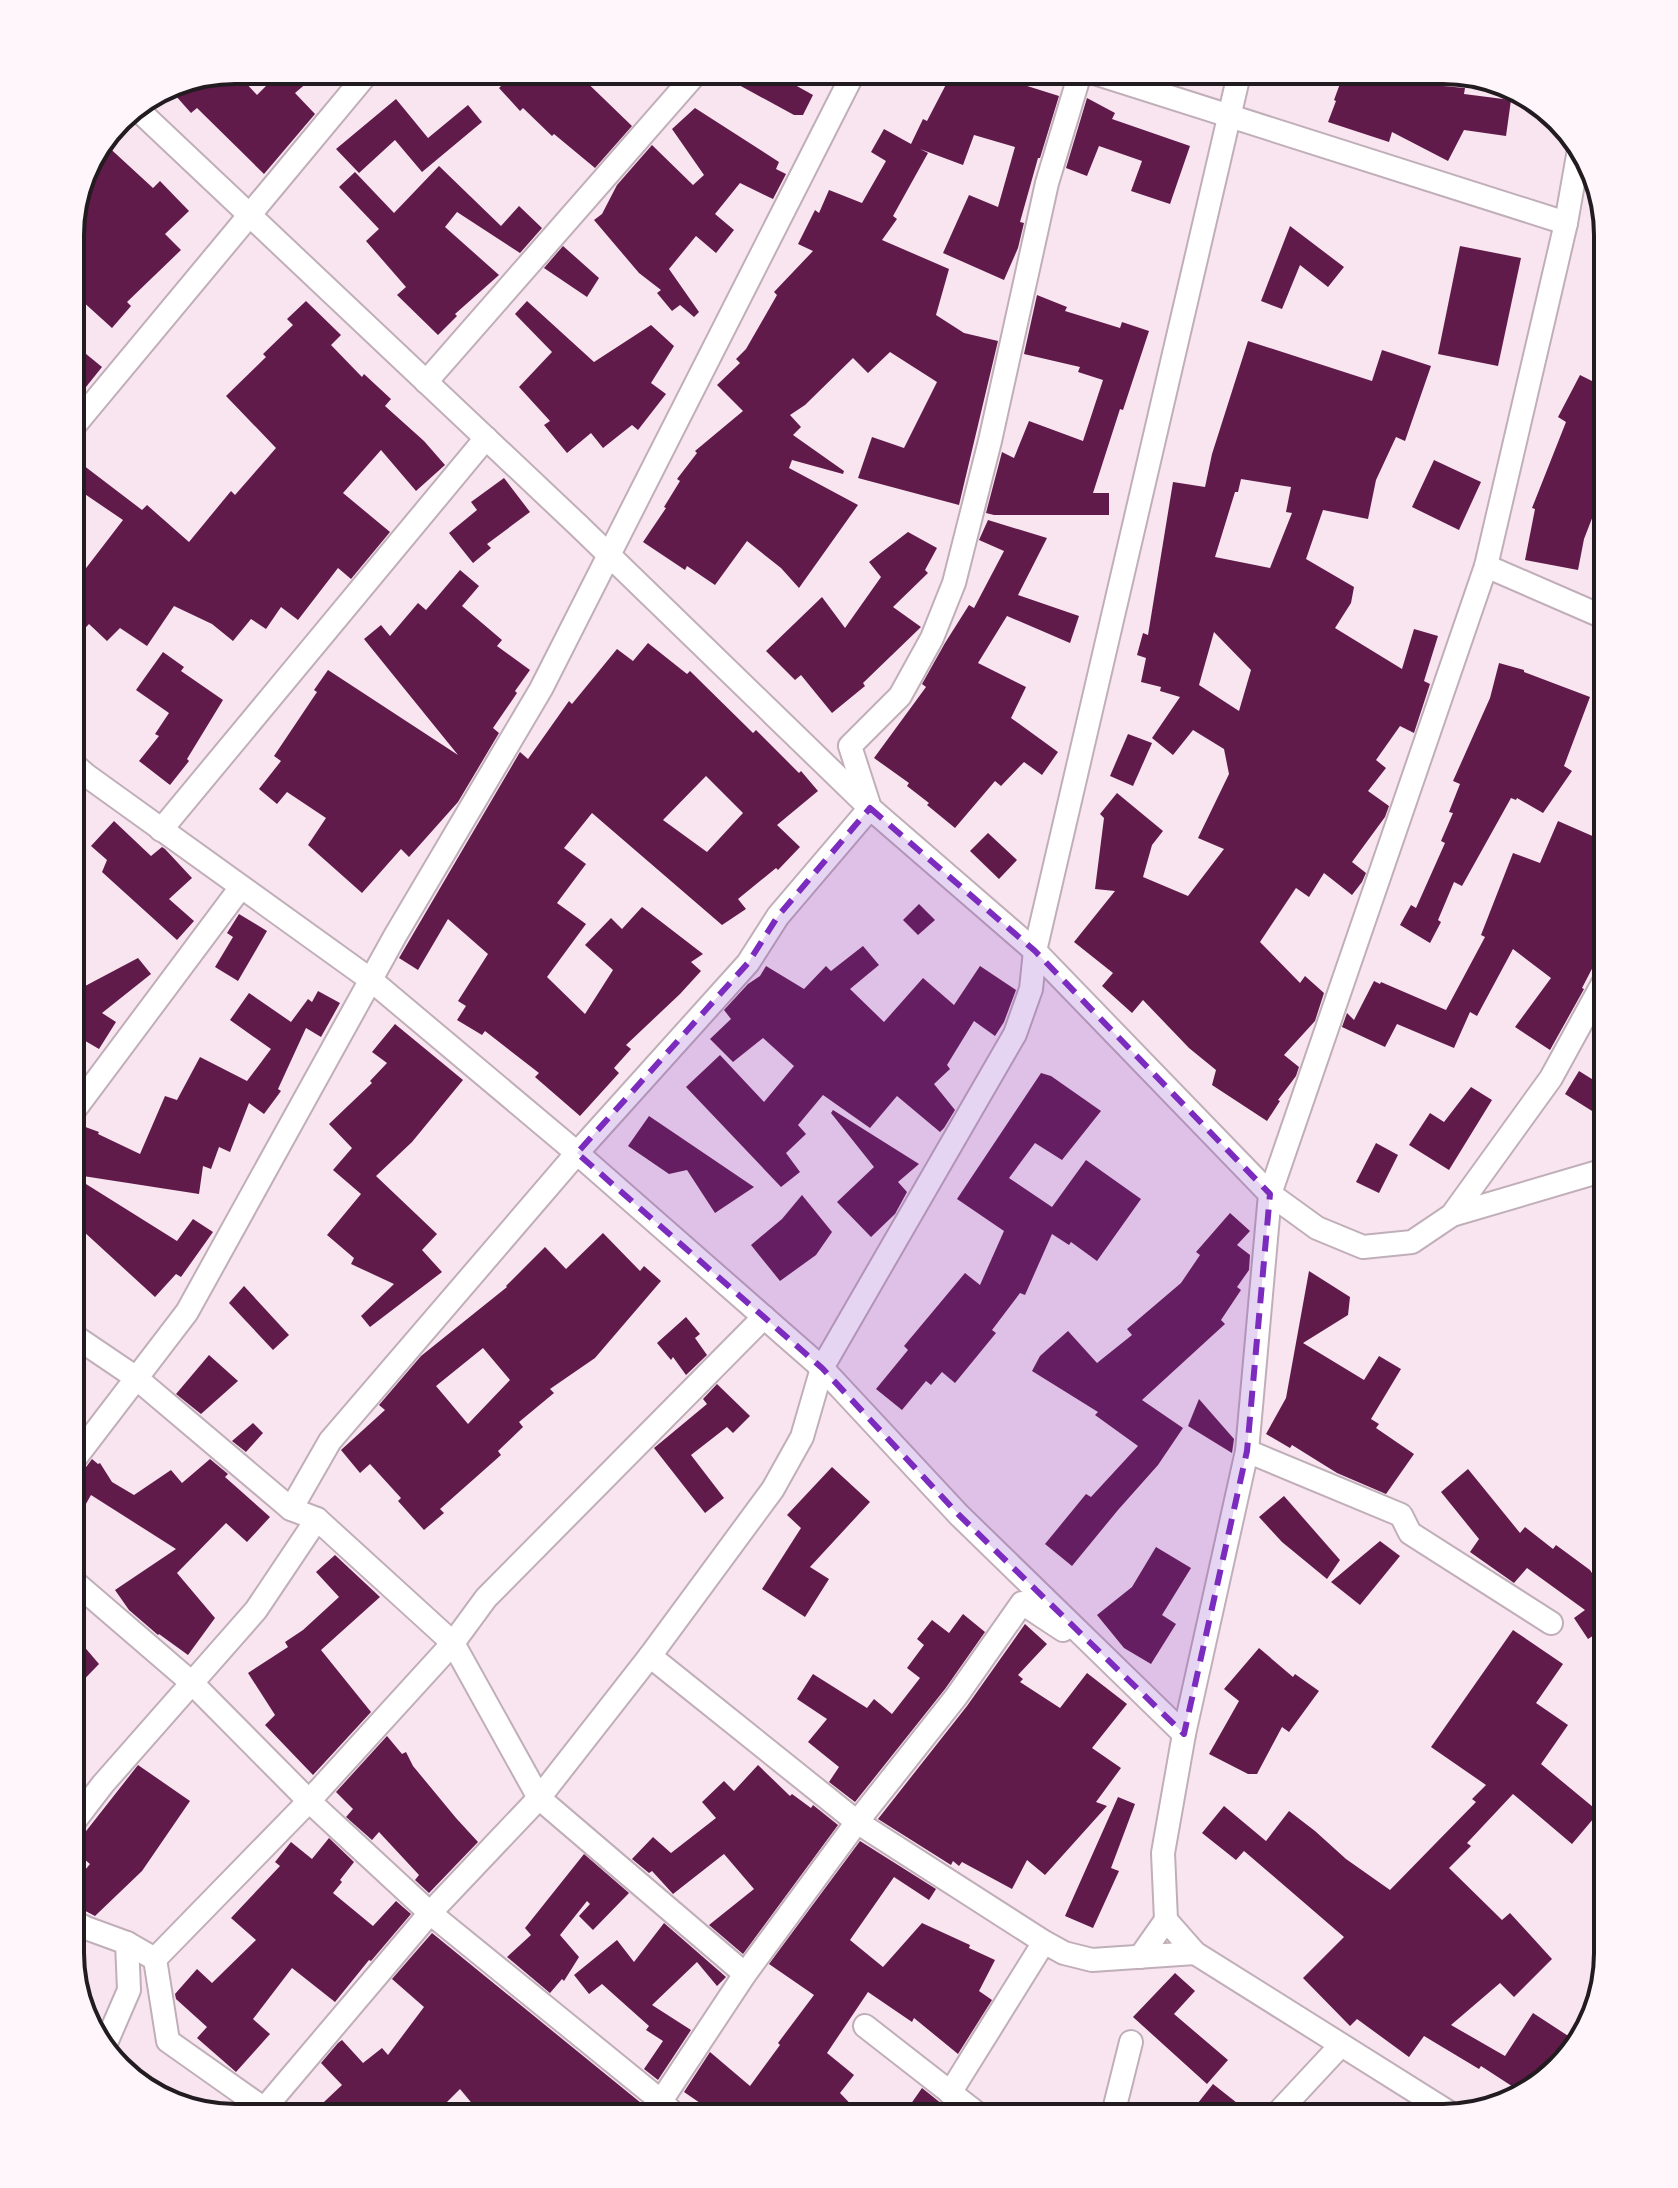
<svg xmlns="http://www.w3.org/2000/svg" width="1678" height="2188" font-family="'Asap Condensed',sans-serif">
  <style>
    .building { fill: #611b4b; fill-rule: evenodd }
    .lines { fill: none; stroke-linecap: round; stroke-linejoin: round }
    .minor-casing { stroke: #c0aeb8; stroke-width: 26 }
    .minor { stroke: #fff; stroke-width: 22 }
    .marked { fill: #7b2cbf; fill-opacity: 0.2; stroke: #7b2cbf; stroke-width: 6; stroke-dasharray: 16 10; stroke-linejoin: round }
    .rim { fill: none; stroke: #221b1f; stroke-width: 4 }
  </style>
  <rect width="100%" height="100%" fill="#f8e5f0"/>
  <!-- building -->
  <g class="building">
    <path d="M234 70 257 95 282 70H322L295 93 315 114 264 174 197 108 191 113 167 86 172 82Z"/>
    <path d="M518 70H574L632 126 595 168 554 134 552 136 523 108 520 111 499 88Z"/>
    <path d="M748 70H768L813 95 803 115H794L739 85Z"/>
    <path d="M976 70 1059 96 1040 158H1038L1020 222 1024 223 1018 248 1004 280 943 253 969 195 998 207 1015 147 974 135 963 165 920 149 928 153 893 216 897 219 882 240 949 269 936 315 964 333 998 341 959 505 858 478 872 437 904 448 937 382 890 352 868 373 853 358 805 405 790 415 801 427 793 435 844 471 843 474 792 460 789 468 858 505 799 588 781 568 747 541 715 585 687 566 685 570 643 542 666 508 664 507 680 481 677 479 697 453 695 451 743 411 717 385 740 363 736 359 746 349 777 295 774 292 813 251 798 244 815 210 819 213 829 190 862 203 886 161 871 152 884 129 911 144 923 119 927 121 953 71 972 81Z"/>
    <path d="M1345 70H1404L1400 82 1465 88 1464 94 1511 100 1506 136 1464 130 1448 161 1392 132 1389 142 1328 122 1336 101 1334 100Z"/>
    <path d="M1087 98 1115 113 1112 119 1190 146 1170 204 1131 191 1142 161 1099 146 1087 176 1066 168Z"/>
    <path d="M396 99 428 138 468 105 482 122 422 172 395 140 359 173 336 149Z"/>
    <path d="M695 108 779 162 776 169 786 174 773 199 740 183 715 214 734 230 716 253 696 236 669 269 699 312 694 317 680 305 672 311 657 293 661 290 639 273 594 220 602 214 617 185 652 145 693 185 704 175 672 129Z"/>
    <path d="M103 142 153 188 160 181 189 211 165 234 181 250 127 302 131 306 112 328 70 290V224L87 162Z"/>
    <path d="M439 166 501 226 519 206 542 228 520 253 457 212 445 227 499 275 455 314 457 316 438 335 397 295 406 287 366 241 379 229 339 187 355 172 394 213Z"/>
    <path d="M1290 226 1344 267 1328 287 1300 265 1282 309 1261 301Z"/>
    <path d="M563 246 599 278 587 297 544 268Z"/>
    <path d="M1460 246 1521 258 1498 366 1438 354Z"/>
    <path d="M1037 295 1067 307 1065 311 1120 328 1122 322 1149 331 1123 410 1120 409 1093 493H1109V515H994L986 513 1002 452 1014 458 1029 421 1083 441 1103 380 1078 372 1080 367 1024 354Z"/>
    <path d="M306 301 341 335 331 345 362 377 364 374 391 399 385 406 424 441 445 465 416 491 381 450 343 493 390 532 351 579 338 568 298 620 281 607 266 629 251 619 233 641 212 624 174 606 147 646 120 628 107 641 89 624 70 644V589L123 520 70 484 83 465 142 510 147 505 189 542 231 491 235 495 276 448 226 396 266 357 263 354 293 325 287 319Z"/>
    <path d="M527 301 594 362 651 325 674 346 651 383 666 394 638 430 632 425 603 448 591 433 567 453 544 425 550 421 519 387 552 352 515 314Z"/>
    <path d="M1248 341 1372 381 1382 350 1431 366 1405 441 1396 437 1376 480 1368 519 1323 510 1306 559 1354 587 1351 603 1335 628 1402 669 1414 629 1438 636 1424 681 1430 684 1414 733 1400 726 1376 760 1386 768 1368 791 1389 806 1385 817 1352 862 1366 873 1362 882 1352 895 1324 873 1309 897 1296 888 1260 942 1300 983 1305 976 1324 993 1315 1021 1284 1055 1299 1067 1296 1076 1278 1100 1280 1101 1267 1121 1212 1085 1216 1070 1189 1048 1143 1000 1132 1013 1102 986 1113 973 1074 942 1115 891 1095 889 1104 818 1100 814 1117 793 1163 831 1152 845 1143 877 1188 896 1224 849 1198 838 1229 774 1224 749 1193 730 1173 755 1152 738 1180 697 1160 691 1161 687 1141 682 1146 658 1137 655 1143 633 1148 635 1173 482 1205 487 1212 454ZM1241 479 1291 487 1286 512 1292 513 1270 568 1215 557 1235 492H1238ZM1214 632 1251 670 1239 711 1199 685Z"/>
    <path d="M80 349 102 367 70 407V360Z"/>
    <path d="M1580 375 1608 389V514L1596 508 1584 539 1578 570 1525 560 1535 509 1532 508 1566 422 1558 417Z"/>
    <path d="M1434 460 1481 482 1459 530 1412 507Z"/>
    <path d="M504 478 530 512 487 544 491 548 473 563 449 533 477 510 471 502Z"/>
    <path d="M988 520 1047 538 1018 595 1079 616 1070 643 1007 616 978 663 1026 687 1011 718 1058 752 1042 775 1024 762 1001 786 995 781 955 828 927 805 929 803 907 786 909 783 874 758 926 687 922 684 945 643 969 605 974 608 1004 551 979 540Z"/>
    <path d="M908 532 937 548 925 570 928 573 893 607 921 627 863 683 865 686 832 713 801 675 795 680 766 651 822 597 845 628 881 577 869 562Z"/>
    <path d="M460 570 479 586 462 606 502 640 497 646 530 670 515 691 517 693 493 728 499 733 458 802 409 857 401 849 362 893 308 845 326 818 287 792 277 804 259 789 281 761 274 756 317 692 314 690 328 670 458 755 364 639 381 625 390 636 418 603 426 610Z"/>
    <path d="M648 643 687 674 690 671 753 733 756 730 799 773 801 771 818 791 777 825 800 847 778 870 776 868 738 899 746 909 722 925 592 813 564 848 586 864 557 903 586 924 547 977 585 1014 613 970 585 945 611 918 622 929 642 907 703 954 691 962 701 971 680 994 626 1045 631 1049 614 1068 619 1073 580 1116 535 1077 539 1073 485 1031 482 1035 457 1020 466 1006 458 1001 488 954 448 919 418 970 399 958 520 752 528 759 569 701 572 704 617 649 633 661ZM706 776 743 813 707 852 663 820Z"/>
    <path d="M163 652 184 667 181 671 223 700 187 759 189 761 170 785 139 761 159 736 155 734 169 713 136 690Z"/>
    <path d="M1499 663 1524 670V672L1590 697 1564 766 1572 771 1543 813 1517 798 1516 800 1511 798 1462 886 1454 882 1438 920 1441 922 1430 943 1400 925 1411 905 1416 908 1445 843 1441 841 1453 813 1449 812 1460 784 1453 781 1490 698Z"/>
    <path d="M1128 734 1152 743 1133 786 1110 776Z"/>
    <path d="M114 821 151 856 162 847 165 849 192 878 169 899 194 921 177 940 102 872 107 860 91 846Z"/>
    <path d="M1558 821 1597 838 1596 842 1608 846V938L1582 988 1584 989 1550 1050 1515 1027 1551 978 1513 949 1477 1016 1470 1012 1454 1048 1397 1024 1385 1047 1342 1027 1347 1013 1354 1020 1374 981 1380 984 1381 982 1446 1010 1485 937 1481 935 1513 853 1540 863Z"/>
    <path d="M988 833 1017 860 999 879 970 851Z"/>
    <path d="M919 904 935 920 918 935 903 920Z"/>
    <path d="M239 914 267 931 238 981 215 967 233 937 227 933Z"/>
    <path d="M863 946 879 965 850 989 884 1022 923 978 954 1005 980 966 1016 990 1004 1022 995 1036 974 1021 947 1065 950 1069 934 1084 955 1110 944 1128 940 1132 897 1096 870 1128 823 1095 798 1125 806 1134 786 1153 800 1172 781 1187 686 1087 720 1055 764 1102 794 1066 763 1038 733 1062 710 1039 731 1019 724 1010 748 984 760 976 766 966 804 989 826 966 831 971Z"/>
    <path d="M138 958 151 974 102 1013 116 1022 99 1049 70 1032V994Z"/>
    <path d="M318 991 340 1003 321 1037 306 1028 278 1089 281 1091 264 1114 249 1103 230 1152 219 1147 211 1169 203 1166 199 1194 70 1174V1138L73 1129 80 1125 99 1132 98 1134 140 1154 165 1096 177 1100 200 1057 247 1081 271 1049 230 1020 249 993 291 1022 308 999 312 1002Z"/>
    <path d="M395 1024 463 1080 412 1142 376 1176 437 1234 422 1250 442 1272 370 1327 361 1316 394 1284 351 1264 354 1258 327 1235 361 1194 333 1170 352 1148 329 1124 372 1083 370 1081 387 1063 372 1052Z"/>
    <path d="M1579 1071 1608 1089V1121L1565 1094Z"/>
    <path d="M1041 1073 1051 1076 1101 1111 1062 1160 1035 1143 1009 1178 1052 1207 1086 1160 1141 1199 1097 1261 1071 1242 1069 1245 1052 1234 1025 1295 1020 1293 992 1330 996 1333 955 1383 942 1372 931 1385 926 1381 902 1410 876 1389 908 1350 904 1346 965 1273 980 1285 1004 1231 957 1199Z"/>
    <path d="M1471 1087 1492 1100 1449 1170 1409 1145 1430 1113 1444 1122Z"/>
    <path d="M833 1110 919 1164 898 1182 907 1192 895 1214 871 1237 837 1202 874 1167 831 1113Z"/>
    <path d="M649 1116 754 1187 715 1213 687 1170 669 1174 628 1146Z"/>
    <path d="M1376 1143 1398 1155 1379 1193 1356 1182Z"/>
    <path d="M70 1174 177 1241 193 1219 213 1232 181 1277 176 1274 155 1297 70 1219Z"/>
    <path d="M802 1195 832 1232 816 1255 780 1281 751 1245 782 1219Z"/>
    <path d="M1230 1213 1250 1231 1237 1245 1250 1255 1249 1270 1237 1287 1241 1290 1221 1320 1225 1324 1142 1400 1183 1428 1158 1465 1118 1510 1072 1566 1045 1544 1086 1494 1091 1497 1138 1446 1095 1415 1098 1412 1032 1371 1040 1356 1068 1331 1097 1363 1132 1335 1127 1329 1181 1283 1200 1255 1196 1252Z"/>
    <path d="M603 1233 640 1271 644 1266 661 1281 595 1358 550 1389 554 1393 519 1422 523 1427 498 1451 501 1455 440 1509 444 1513 424 1530 398 1501 401 1498 370 1464 360 1473 341 1450 385 1410 379 1405 421 1356 507 1287 506 1286 545 1247 566 1269ZM483 1348 510 1380 468 1424 436 1386Z"/>
    <path d="M1309 1271 1350 1297 1348 1315 1303 1343 1364 1380 1379 1356 1401 1369 1371 1419 1379 1424 1376 1428 1414 1454 1386 1494 1337 1473 1292 1445 1290 1448 1266 1434 1286 1398Z"/>
    <path d="M244 1286 289 1335 273 1350 229 1303Z"/>
    <path d="M686 1317 700 1334 695 1338 707 1355 686 1375 673 1357 671 1360 657 1343Z"/>
    <path d="M209 1355 238 1381 201 1414 176 1394Z"/>
    <path d="M717 1384 750 1416 733 1433 727 1427 691 1455 724 1498 705 1513 654 1448 707 1404 703 1399Z"/>
    <path d="M1199 1399 1234 1439 1232 1453 1188 1426Z"/>
    <path d="M253 1423 263 1433 246 1452 232 1441Z"/>
    <path d="M92 1459 98 1464 100 1463 112 1482 134 1495 171 1470 182 1483 210 1459 228 1474 225 1477 270 1517 247 1542 226 1523 177 1573 215 1618 188 1655 159 1634 158 1635 129 1610 115 1590 176 1549 91 1495 70 1532V1479L81 1474Z"/>
    <path d="M832 1467 870 1502 810 1567 829 1579 805 1617 762 1589 801 1528 787 1515Z"/>
    <path d="M1468 1469 1520 1533 1525 1527 1553 1549 1556 1545 1590 1570 1606 1595 1608 1594V1626L1588 1639 1574 1618 1585 1610 1527 1568 1514 1583 1470 1552 1479 1539 1441 1492Z"/>
    <path d="M1284 1496 1340 1560 1327 1579 1282 1542 1259 1517Z"/>
    <path d="M1380 1541 1400 1556 1360 1605 1331 1582Z"/>
    <path d="M1156 1547 1191 1568 1162 1615 1176 1624 1151 1664 1124 1648 1097 1615 1132 1587Z"/>
    <path d="M335 1555 380 1597 321 1650 371 1712 313 1775 265 1725 275 1715 248 1673 288 1647 285 1642 303 1630 339 1597 316 1572Z"/>
    <path d="M963 1614 985 1632 945 1689 855 1802 829 1782 839 1767 808 1742 827 1719 797 1699 813 1674 867 1708 874 1699 892 1714 920 1678 907 1668 924 1645 917 1639 932 1620 949 1633Z"/>
    <path d="M1025 1624 1047 1644 1018 1675 1023 1679 1020 1682 1060 1708 1087 1673 1127 1704 1092 1748 1121 1768 1096 1802 1107 1806 1045 1875 1027 1860 1012 1889 962 1862 959 1866 953 1861 951 1865 878 1819 967 1706Z"/>
    <path d="M70 1630 99 1664 70 1694Z"/>
    <path d="M1513 1630 1563 1664 1536 1703 1568 1725 1541 1764 1599 1812 1572 1844 1513 1794 1467 1843 1471 1846 1449 1868 1502 1920 1510 1913 1552 1959 1514 1997 1500 1983 1451 2025 1505 2056 1533 2013 1579 2043 1534 2090 1524 2094 1481 2066 1479 2069 1424 2036 1409 2057 1357 2019 1350 2026 1303 1978 1344 1937 1244 1851 1236 1860 1202 1833 1224 1806 1266 1841 1289 1811 1315 1831 1346 1859 1390 1890 1476 1802 1472 1799 1486 1785 1431 1747Z"/>
    <path d="M1259 1648 1293 1677 1295 1674 1319 1691 1289 1732 1282 1727 1257 1774H1248L1209 1754 1239 1701 1224 1689Z"/>
    <path d="M387 1736 402 1754 406 1752 413 1766 456 1818 478 1842 429 1893 415 1880 419 1875 379 1832 372 1840 346 1817 353 1809 336 1792Z"/>
    <path d="M138 1765 190 1801 142 1871 95 1916 70 1903V1888L90 1864 72 1849Z"/>
    <path d="M758 1765 790 1796 792 1794 811 1808 813 1805 838 1825 743 1954 709 1925 754 1889 724 1854 673 1894 652 1871 649 1873 632 1859 653 1837 671 1853 716 1818 702 1802 724 1781 734 1791Z"/>
    <path d="M1118 1797 1135 1804 1111 1868 1119 1871 1093 1928 1065 1916Z"/>
    <path d="M329 1838 354 1862 340 1880 342 1882 333 1893 373 1926 396 1901 411 1914 371 1961 369 1960 335 2002 292 1968 253 2019 270 2034 236 2072 197 2038 207 2027 176 1999 175 1994 197 1969 212 1983 256 1940 231 1918 280 1866 275 1862 291 1842 312 1859Z"/>
    <path d="M860 1841 936 1889 929 1900 894 1877 850 1940 883 1967 922 1923 970 1945 969 1948 995 1960 979 1991 992 2000 958 2054 914 2018 912 2022 868 1992 827 2053 854 2075 840 2093 864 2118H722L684 2092 710 2052 750 2086 780 2045 778 2043 814 1995 769 1964Z"/>
    <path d="M584 1854 629 1893 593 1930 579 1916 590 1904 587 1901 560 1935 579 1957 564 1981 562 1979 550 1993 507 1957 531 1935 525 1928Z"/>
    <path d="M664 1923 726 1977 717 1986 697 1962 652 2005 691 2030 658 2080 644 2069 663 2041 646 2030 649 2026 602 1984 589 1994 574 1975 617 1940 634 1962Z"/>
    <path d="M432 1933 641 2103 633 2115 630 2118H484L460 2089 431 2118H307L342 2085 321 2063 338 2043 342 2040 363 2063 382 2048 388 2055 424 2007 392 1979Z"/>
    <path d="M1175 1973 1195 1991 1174 2014 1228 2060 1207 2084 1133 2017Z"/>
    <path d="M1213 2084 1256 2118H1186Z"/>
    <path d="M922 2088 942 2104 960 2118H901Z"/>
  </g>
  <g class="lines">
    <!-- minor casing -->
    <g class="minor-casing">
      <g id="minor">
        <path d="M1085 70 1566 223"/>
        <path d="M134 106 578 525 870 808 1035 951 1270 1194 1247 1451 1184 1734 1163 1853 1166 1920 1195 1953 1453 2115"/>
        <path d="M1580 144 1566 223 1486 566 1270 1194 1317 1228 1363 1247 1412 1242 1452 1215 1551 1078 1608 974"/>
        <path d="M426 382 699 70"/>
        <path d="M70 431 370 70"/>
        <path d="M1486 566 1608 619"/>
        <path d="M70 761 86 775 371 980 577 1153 822 1368 959 1515 1184 1734"/>
        <path d="M161 830 486 438"/>
        <path d="M70 1116 241 887"/>
        <path d="M1452 1215 1608 1169"/>
        <path d="M70 1333 135 1377 291 1509 317 1519 453 1643 539 1798 745 1974"/>
        <path d="M1247 1451 1401 1515 1410 1533 1551 1623"/>
        <path d="M70 1465 187 1312 395 936 541 689 855 70"/>
        <path d="M291 1509 330 1441 577 1153 748 963 778 916 870 808 850 746 900 696 932 638 954 583 990 441 1047 183 1081 70"/>
        <path d="M70 1578 192 1683 309 1801 430 1913 661 2101 678 2118"/>
        <path d="M650 1656 857 1822 1044 1942 1064 1953 1092 1960 1195 1953"/>
        <path d="M70 1827 103 1784 256 1610 317 1519"/>
        <path d="M70 1920 86 1928 127 1943 129 1990 103 2050"/>
        <path d="M127 1943 155 1959 168 2041 277 2118"/>
        <path d="M1140 1957 1166 1920"/>
        <path d="M155 1959 309 1801 453 1643 486 1598 764 1317"/>
        <path d="M865 2026 983 2118"/>
        <path d="M950 2093 1044 1942"/>
        <path d="M264 2109 430 1913 539 1798 650 1656 773 1489 802 1437 822 1368 1015 1034 1031 989 1035 951 1240 70"/>
        <path d="M647 2118 661 2101 745 1974 857 1822 956 1697 1022 1603 1063 1630"/>
        <path d="M1112 2118 1131 2042"/>
        <path d="M1273 2118 1341 2045"/>
      </g>
    </g>
    <!-- minor -->
    <use href="#minor" class="minor"/>
  </g>
  <!-- marked area -->
  <path class="marked" d="M870 808 1035 951 1270 1194 1247 1451 1184 1734 959 1515 822 1368 577 1153 748 963 778 916Z"/>
  <!-- crop -->
  <path d="M0 0H1678V2188H0ZM235 84H1443A151 151 0 0 1 1594 235V1953A151 151 0 0 1 1443 2104H235A151 151 0 0 1 84 1953V235A151 151 0 0 1 235 84Z" fill="#fef6fb" fill-rule="evenodd"/>
  <path class="rim" d="M235 84H1443A151 151 0 0 1 1594 235V1953A151 151 0 0 1 1443 2104H235A151 151 0 0 1 84 1953V235A151 151 0 0 1 235 84Z"/>
</svg>
